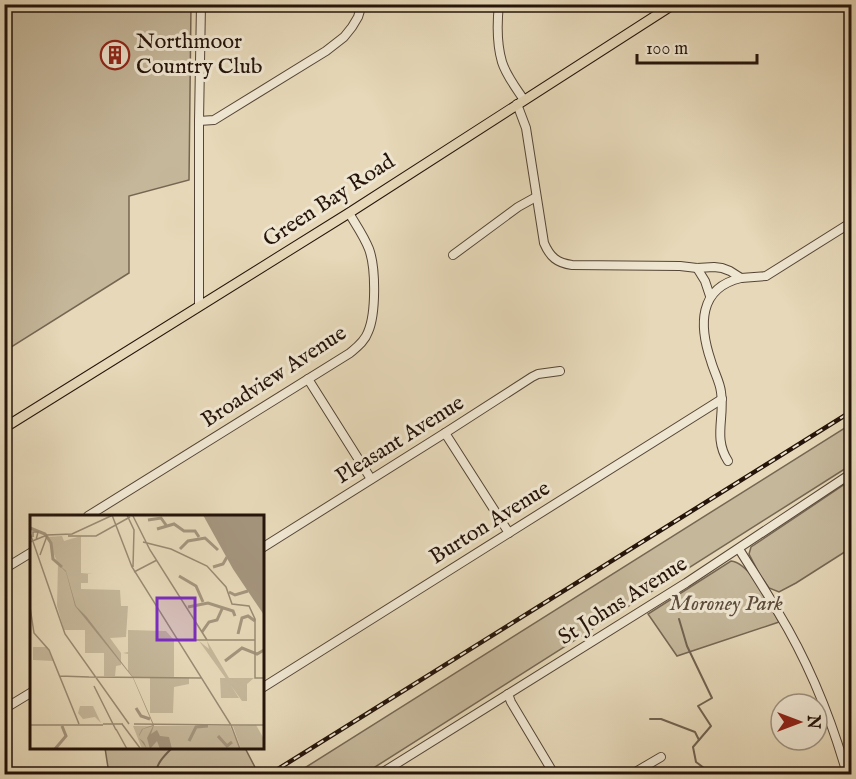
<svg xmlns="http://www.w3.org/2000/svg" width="856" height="779" font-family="'IM FELL English',serif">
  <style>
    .green { fill: #c5b79a; stroke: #756652; stroke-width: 1.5 }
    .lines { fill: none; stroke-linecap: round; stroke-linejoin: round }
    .stream { stroke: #71614f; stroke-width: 2 }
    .minor-casing { stroke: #554536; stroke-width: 10 }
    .major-casing { stroke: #25140a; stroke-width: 11 }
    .minor { stroke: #efe6d1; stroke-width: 8 }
    .major { stroke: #e6d8b8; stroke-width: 9 }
    .rail-casing { stroke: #25140a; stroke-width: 4.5 }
    .rail { stroke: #efe6d1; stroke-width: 2; stroke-dasharray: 7; stroke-linecap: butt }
    .labels { text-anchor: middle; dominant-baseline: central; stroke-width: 6; stroke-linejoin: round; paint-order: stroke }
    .poi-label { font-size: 22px; fill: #25140a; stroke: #efe6d1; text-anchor: start }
    .street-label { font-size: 22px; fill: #25140a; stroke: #efe6d1 }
    .park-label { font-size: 22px; font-style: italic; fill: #5d4d3c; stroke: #efe6d1 }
    .inset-river { fill: none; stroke: #a4957d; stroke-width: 3 }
    .inset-road { fill: none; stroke: #998a72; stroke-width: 1.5 }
    .view { fill: #7b2cbf; fill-opacity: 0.15; stroke: #7b2cbf; stroke-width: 3 }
    .inset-edge { fill: none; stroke: #25140a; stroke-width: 3 }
  </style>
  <rect width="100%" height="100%" fill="#e6d8b8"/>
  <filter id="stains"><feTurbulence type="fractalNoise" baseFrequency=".00333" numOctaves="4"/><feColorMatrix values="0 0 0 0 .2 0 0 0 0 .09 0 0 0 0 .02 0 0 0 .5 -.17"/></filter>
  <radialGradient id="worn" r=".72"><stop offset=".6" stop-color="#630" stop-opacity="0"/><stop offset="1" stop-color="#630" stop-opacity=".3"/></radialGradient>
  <!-- green -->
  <g class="green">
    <path d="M5 4 191 5 189 180 129 196V273L5 351Z"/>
    <path d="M851 424V465L364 774H295Z"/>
    <path d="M851 480V548L796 583 779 592 769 588 760 575 749 554 751 547Z"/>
    <path d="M731 561C751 563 769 605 779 622L677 656 648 614Z"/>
    <path d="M105 748H245L258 773 255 774H109Z"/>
  </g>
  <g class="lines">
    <!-- stream -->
    <g class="stream">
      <path d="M679 619 687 646 712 698 698 706 711 726 693 747 696 762 712 774"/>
      <path d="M650 719H661L695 732 699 740"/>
      <path d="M156 774C156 764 164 756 171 749L170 748"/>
    </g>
    <!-- minor casing -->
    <g class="minor-casing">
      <g id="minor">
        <path d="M499 4C497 23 497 45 502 62 506 75 516 88 524 100"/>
        <path d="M517 104 526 128 544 243C550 257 557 263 572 265L680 266 697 268 714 267 722 268 730 271 741 278 766 276 852 222"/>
        <path d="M199 121 214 120 326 51 344 37 352 27 358 17 362 4"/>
        <path d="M453 255 518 207 536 197"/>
        <path d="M697 268 705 281 710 296"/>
        <path d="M199 306V121L201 4"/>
        <path d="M308 379 371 479"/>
        <path d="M445 433 509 533"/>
        <path d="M728 461C713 438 725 417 721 392 720 382 714 372 711 361 699 326 698 288 741 278"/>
        <path d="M88 516 350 353C357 347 365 341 368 332 376 314 376 268 369 249 364 236 356 225 349 213"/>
        <path d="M262 548 445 433 532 377 538 374 560 371"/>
        <path d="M739 549C752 570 766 591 778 612 809 663 831 718 847 774"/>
        <path d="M4 569 32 552"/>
        <path d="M262 688 722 399"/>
        <path d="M508 694 511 702 554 774"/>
        <path d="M4 709 32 692"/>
        <path d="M380 774 686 583 852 473"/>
        <path d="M632 774 661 757"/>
      </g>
    </g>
    <!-- major casing -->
    <g class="major-casing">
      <path id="major" d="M4 428 349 213 674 4"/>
    </g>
    <!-- minor -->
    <use href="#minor" class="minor"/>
    <!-- major -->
    <use href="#major" class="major"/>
    <!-- rail casing -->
    <g class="rail-casing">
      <path id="rail" d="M270 774 852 411"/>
    </g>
    <!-- rail -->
    <use href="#rail" class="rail"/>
  </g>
  <!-- icons -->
  <defs>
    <g id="building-ring" transform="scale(1.5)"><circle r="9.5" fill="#efe6d1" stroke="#8f2418" stroke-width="1.5"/><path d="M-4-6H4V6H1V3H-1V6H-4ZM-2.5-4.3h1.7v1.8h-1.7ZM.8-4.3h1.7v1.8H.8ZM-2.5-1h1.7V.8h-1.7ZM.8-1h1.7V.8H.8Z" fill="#8f2418"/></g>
  </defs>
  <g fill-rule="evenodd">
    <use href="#building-ring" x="115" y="55"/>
  </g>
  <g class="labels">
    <!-- poi labels -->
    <g class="poi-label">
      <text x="136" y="42">Northmoor<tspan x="136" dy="25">Country Club</tspan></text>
    </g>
    <!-- street labels -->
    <g class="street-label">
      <text transform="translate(329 201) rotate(-33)">Green Bay Road</text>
      <text transform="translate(274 377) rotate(-33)">Broadview Avenue</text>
      <text transform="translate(400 440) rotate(-32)">Pleasant Avenue</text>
      <text transform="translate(490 523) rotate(-32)">Burton Avenue</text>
      <text transform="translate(623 601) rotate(-32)">St Johns Avenue</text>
    </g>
    <!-- park labels -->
    <g class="park-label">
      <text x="726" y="604">Moroney Park</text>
    </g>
  </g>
  <!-- overview -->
  <g transform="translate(30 515)">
    <rect width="234" height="234" fill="#e6d8b8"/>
    <path d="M32 21 34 26 51 21V58L63 59H58V68H51V74L90 75 91 91H98L96 122 80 123 91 138V150L86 151 85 161H74V138H55V115H34L27 91 28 49 17 22ZM98 115 136 116 144 125V163H159V169L144 172 143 198H120V162H103L98 156V139L93 138 98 137ZM169 126 179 134 177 126 199 163H224L217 169V186H212ZM3 132H17L23 146 3 145ZM190 163H196L209 183H191ZM50 191H63L71 208 65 202 53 204 48 198ZM226 210 234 224V234H211L203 211ZM103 211H200L210 234H112Z" fill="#c5b79a"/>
    <path d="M173 0H234V100L203 54ZM28 49 35 55 36 56 46 91 56 101 103 162 124 210 121 219 127 215 130 221 139 222 142 234H130L127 226 120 234 117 223 123 211 113 214 109 221V223L114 227 117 234 109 223V220L112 214 123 210 103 163 45 91 36 57Z" fill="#a4957d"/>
    <path class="inset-river" d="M118 5 131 3 136 10M0 13 15 19 21 28 23 44 32 52M127 14 144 9 154 16H165L169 22M150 34 158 26 175 23 188 35M183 52 193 49 197 42M149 61 166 71 173 87M199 77 205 80 218 76M158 92 178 88 203 96 205 101M172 117 179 107 187 105 192 94M208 119 212 103 218 101 225 106M195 146 212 133 227 139 234 135M106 193 111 201 120 204M188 221 197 231 202 227M159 226 166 212 178 211M25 234 36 221 32 211"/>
    <path class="inset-road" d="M82 0 102 52 201 210 210 234M97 0 104 15 103 52M103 1 120 35 177 125M0 18 35 119 99 209M38 21H66L100 2M3 22V17H8L6 25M0 27 17 20 42 19 83 0M113 27 141 34 177 51 196 72 202 89 219 91 225 104V163H234M10 40 17 21M104 57 127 45M0 92 4 118 19 135 49 209M148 125H225M30 161 59 162M59 162 171 163M64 171 86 215M73 209H93M92 209 110 233M104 209 201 210M0 210H73M201 210H234M86 214 97 234"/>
    <path class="view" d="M127 83H165V125H127Z"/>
    <rect width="234" height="234" class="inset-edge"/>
  </g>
  <!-- margin -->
  <rect width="856" height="779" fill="none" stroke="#e6d8b8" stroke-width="24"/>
  <rect x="6" y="6" width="844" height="767" fill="none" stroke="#25140a" stroke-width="3"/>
  <rect x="12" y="12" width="832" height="755" fill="none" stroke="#25140a" stroke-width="1.5"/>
  <!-- north arrow -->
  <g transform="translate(799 722) rotate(90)"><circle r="28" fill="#efe6d1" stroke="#9e9281" stroke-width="1.5"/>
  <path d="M0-4.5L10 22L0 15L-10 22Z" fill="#8f2418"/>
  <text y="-9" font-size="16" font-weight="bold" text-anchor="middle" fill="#25140a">N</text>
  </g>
  <!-- scale -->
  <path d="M637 54v9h120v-9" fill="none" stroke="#25140a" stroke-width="3"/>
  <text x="646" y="54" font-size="18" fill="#25140a" stroke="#efe6d1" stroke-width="4.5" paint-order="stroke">100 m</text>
  <rect width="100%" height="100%" filter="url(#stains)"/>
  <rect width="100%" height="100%" fill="url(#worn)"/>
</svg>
